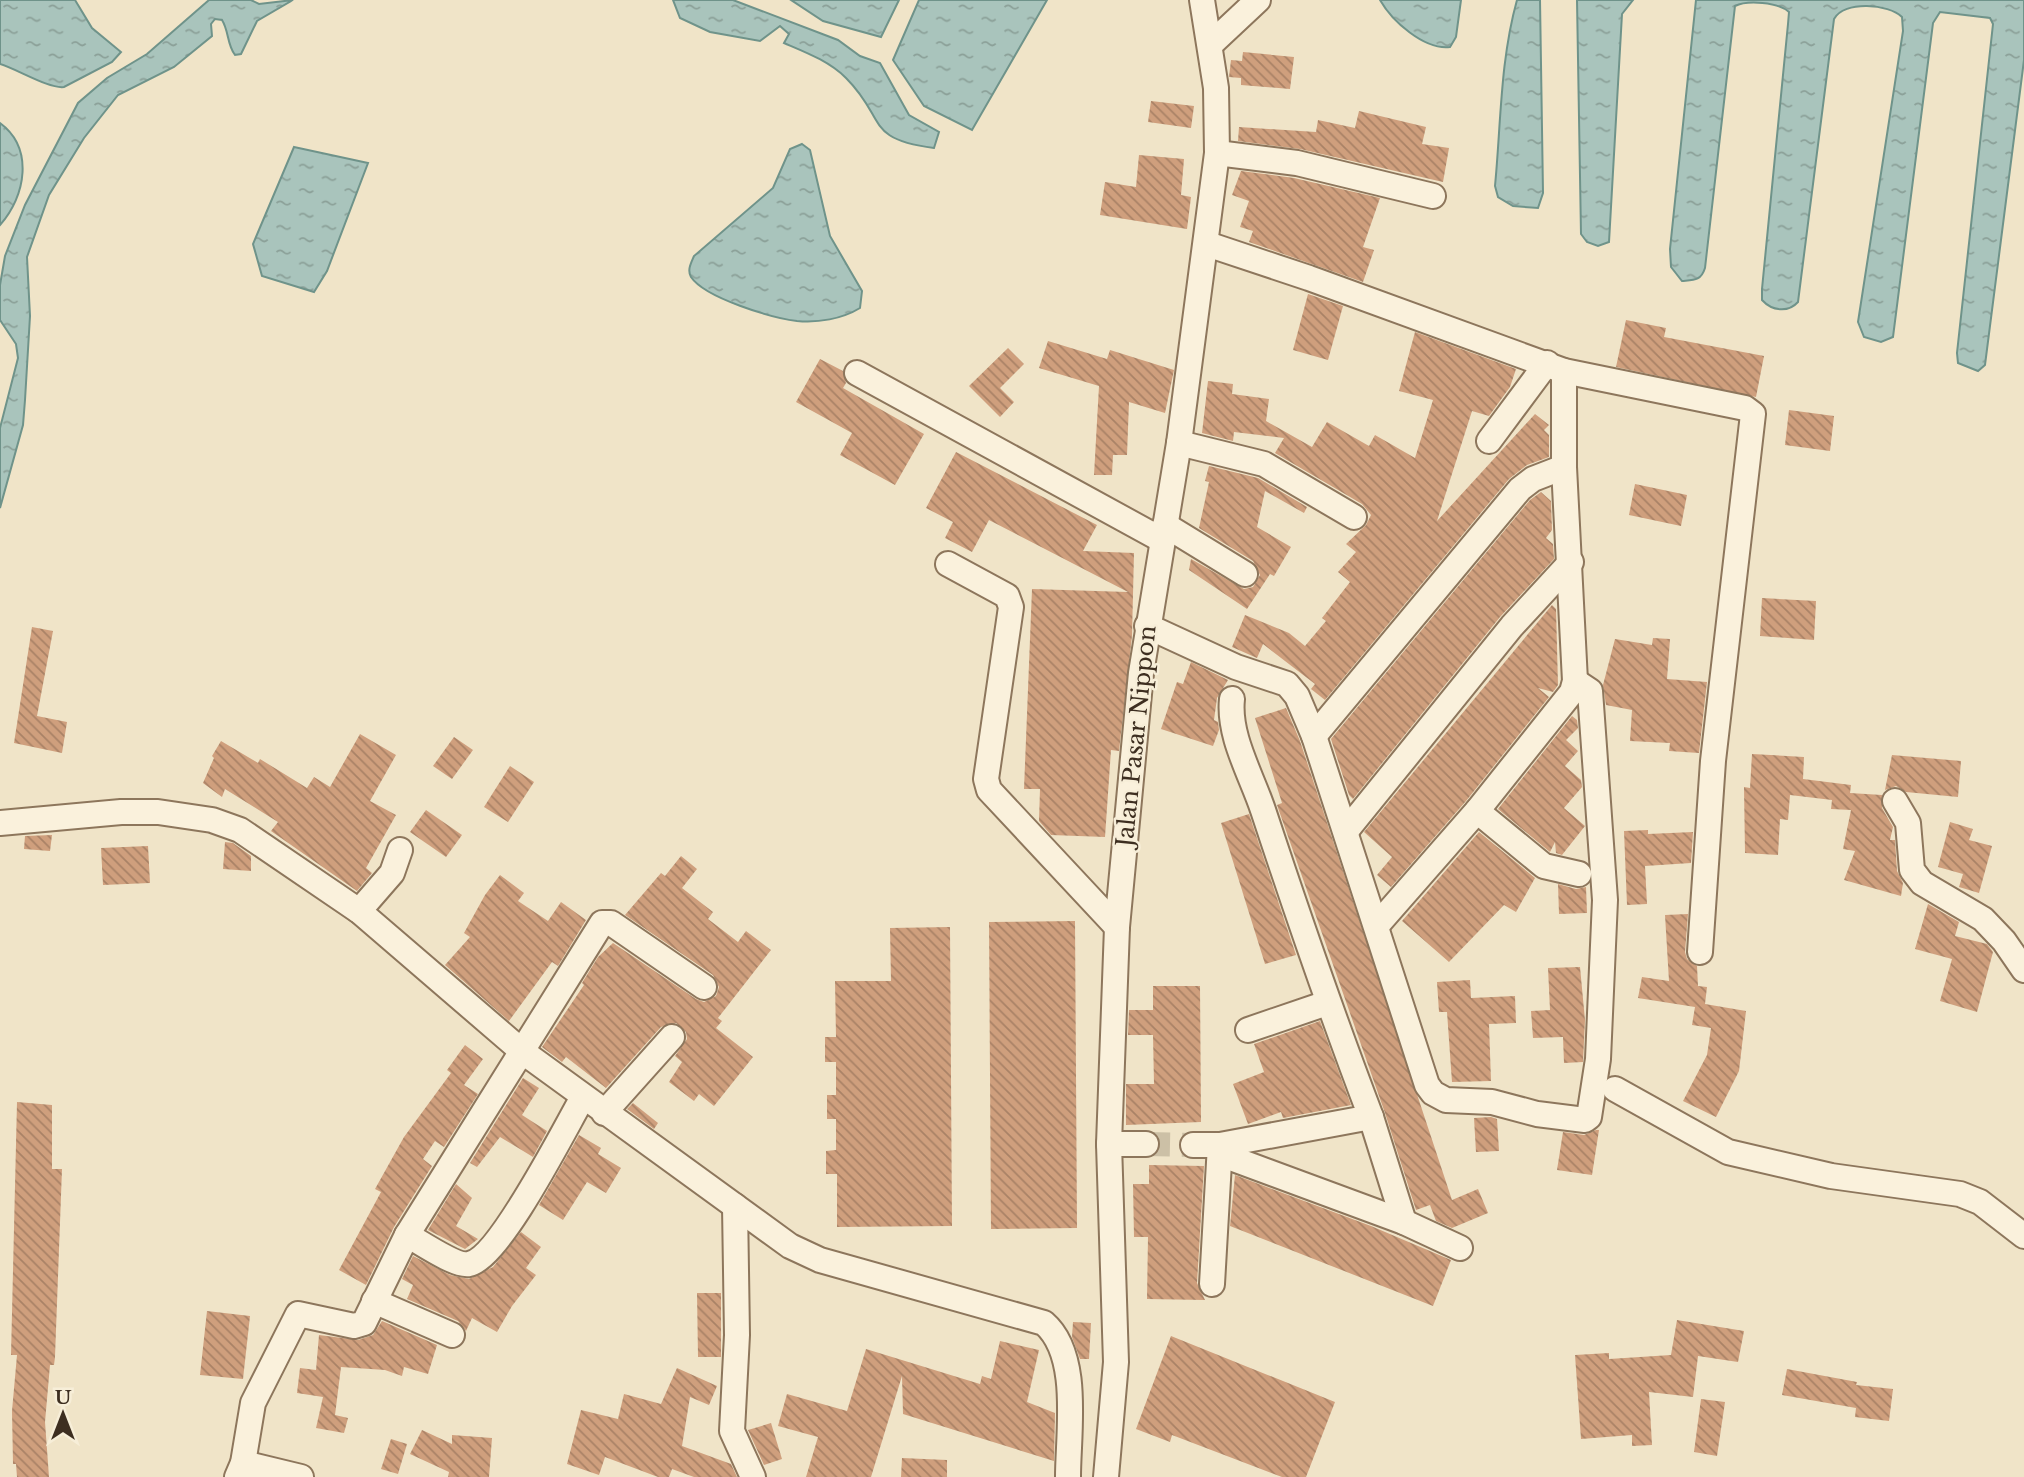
<svg xmlns="http://www.w3.org/2000/svg" width="2024" height="1477" font-family="'Libre Baskerville',serif">
  <style>
    .water { fill: url(#water-ripples); stroke: #6f938a; stroke-width: 2 }
    .building { fill: url(#building-back-hatch) }
    .lines { fill: none; stroke-linecap: round; stroke-linejoin: round }
    .minor-tunnel { stroke: #ccc0a6; stroke-width: 24; stroke-dasharray: 24 12; stroke-linecap: butt }
    .minor-casing { stroke: #8d765c; stroke-width: 28 }
    .minor { stroke: #faf1dc; stroke-width: 24 }
    .labels { text-anchor: middle; dominant-baseline: central; stroke-width: 5; stroke-linejoin: round; paint-order: stroke }
    .street-label { font-size: 23px; fill: #3d2e20; stroke: #f7eed8 }
  </style>
  <defs>
    <pattern id="water-ripples" width="26" height="14" patternUnits="userSpaceOnUse" patternTransform="scale(1.75)"><rect width="26" height="14" fill="#a9c4bc"/><path d="M2 4q2-2 4 0t4 0M15 11q2-2 4 0t4 0" fill="none" stroke="#8ba098"/></pattern>
    <pattern id="building-back-hatch" width="6" height="6" patternUnits="userSpaceOnUse" patternTransform="scale(1.75)"><rect width="6" height="6" fill="#cf9f7d"/><path d="M-1 5l2 2M0 0l6 6M5-1l2 2" fill="none" stroke="#a98266"/></pattern>
  </defs>
  <rect width="100%" height="100%" fill="#f0e4c8"/>
  <!-- water -->
  <g class="water">
    <path d="M0 0H75L92 28 121 52 112 62 64 87C49 89 17 69 0 64Z"/>
    <path d="M209 0H251L259 4 293 0 257 21 241 54 235 55C227 45 229 31 222 20L215 19 211 24 212 36 174 67 118 95 84 138 49 195 27 257 30 316 25 400 23 425 0 508V428L18 358 16 344 0 320V285L5 256 25 205 78 103 107 78 147 54Z"/>
    <path d="M673 0H733L838 40 860 56 880 63 909 115 939 132 934 148C864 139 887 119 846 78 829 61 805 52 784 43L789 34 780 26 760 41 710 32 680 18Z"/>
    <path d="M791 0H899L881 37 823 21Z"/>
    <path d="M919 0H1047L972 130 924 106 893 60Z"/>
    <path d="M1380 0H1461L1456 37 1450 47C1424 50 1392 21 1380 0Z"/>
    <path d="M1517 0H1540L1543 193 1538 208 1513 206 1498 197 1495 186C1501 124 1500 61 1517 0Z"/>
    <path d="M1577 0H1633L1622 14 1609 242 1598 246 1587 242 1581 234Z"/>
    <path d="M1696 0H2024V60L1985 365 1978 371 1958 363 1957 353 1993 24 1990 18 1940 12 1933 23 1893 337 1881 342 1864 337 1858 322 1903 31 1902 17C1889 4 1844 0 1834 19L1798 302C1788 313 1772 311 1762 300V289L1788 24 1789 12C1778 2 1747 0 1735 6L1705 268C1701 281 1694 280 1682 281L1671 267 1670 249Z"/>
    <path d="M0 123C34 148 26 196 0 225Z"/>
    <path d="M802 144 810 150 830 236 862 291 860 308C842 319 818 323 797 321 772 318 705 298 691 277 687 270 691 263 694 256L773 188 790 149Z"/>
    <path d="M294 147 368 163 327 271 314 292 262 276 253 244Z"/>
  </g>
  <!-- building -->
  <g class="building">
    <path d="M1243 52 1294 57 1290 89 1241 85V78L1229 77 1231 60 1242 61Z"/>
    <path d="M1151 101 1194 106 1191 128 1148 122Z"/>
    <path d="M1359 111 1426 127 1422 144 1449 148 1443 182 1300 149 1238 141 1239 127 1316 132 1318 120 1355 128Z"/>
    <path d="M1139 155 1184 159 1181 195 1191 197 1187 229 1100 215 1105 182 1136 187Z"/>
    <path d="M1241 171 1294 178 1380 198 1363 247 1374 250 1363 282 1249 242 1253 231 1240 227 1249 201 1232 195Z"/>
    <path d="M1308 294 1343 306 1328 360 1293 350Z"/>
    <path d="M1626 320 1666 328 1664 337 1764 356 1756 397 1616 367Z"/>
    <path d="M1415 332 1516 369 1510 387 1489 416 1472 411 1437 521 1535 414 1549 425 1544 430 1549 435V457L1527 465 1509 479 1325 700 1311 689 1315 684 1263 644 1257 658 1232 647 1245 615 1289 633 1305 646 1326 621 1322 618 1350 582 1338 572 1356 552 1346 544 1366 525 1371 515 1362 504 1275 453 1284 438 1234 432 1233 441 1202 433 1208 381 1233 384 1232 394 1269 399 1266 421 1312 447 1327 422 1369 446 1375 435 1415 458 1433 400 1399 391Z"/>
    <path d="M1048 341 1107 359 1110 350 1174 370 1165 413 1129 402 1127 455H1113L1112 475H1094L1099 386 1039 368Z"/>
    <path d="M1008 348 1024 364 1000 388 1014 402 1000 417 969 386Z"/>
    <path d="M820 359 843 371 846 383 843 388 924 434 895 485 840 455 852 433 796 402Z"/>
    <path d="M1789 410 1834 416 1830 451 1785 445Z"/>
    <path d="M956 452 1097 525 1083 551 1134 553 1132 636 1119 751 1111 750 1105 837 1051 835 1039 821 1040 789H1024L1032 589 1128 592 989 520 972 552 945 538 953 522 926 508Z"/>
    <path d="M1209 466 1258 478 1307 507 1304 513 1265 491 1257 527 1291 547 1274 576 1270 574 1247 609 1189 570 1191 559 1244 589 1253 587 1260 575 1253 561 1199 528 1209 482 1205 481Z"/>
    <path d="M1635 484 1687 495 1681 526 1629 515Z"/>
    <path d="M1541 492 1551 501 1552 530 1546 538 1553 544 1554 559 1500 617 1353 799 1349 795 1331 739 1530 500Z"/>
    <path d="M1762 598 1816 601 1814 640 1760 636Z"/>
    <path d="M1552 605 1556 609 1558 685 1553 692 1538 688 1549 697 1466 801 1391 887 1377 875 1392 857 1364 832Z"/>
    <path d="M32 627 53 631 37 716 67 722 62 753 14 743Z"/>
    <path d="M1653 638 1670 639 1667 679 1707 682 1699 753 1669 751 1670 743 1630 741 1632 710 1606 705 1603 685 1615 639 1652 645Z"/>
    <path d="M1191 662 1228 680 1217 698 1214 720 1218 722 1219 730 1213 746 1161 729 1177 682 1183 684Z"/>
    <path d="M1286 708 1300 741 1452 1200 1478 1189 1488 1213 1452 1228 1436 1221 1430 1205 1416 1210 1385 1113 1277 805 1282 803 1255 718Z"/>
    <path d="M1572 716 1577 720 1578 728 1566 740 1578 751 1565 766 1581 780 1582 787 1564 808 1585 826 1562 855 1556 853 1555 842 1550 852 1498 809Z"/>
    <path d="M360 734 396 755 370 801 396 815 366 868 372 873 357 891 271 831 278 822 225 789 222 797 203 783 214 758 212 756 221 741 258 763 260 759 307 788 314 777 330 787Z"/>
    <path d="M454 737 473 750 452 779 433 766Z"/>
    <path d="M1752 754 1804 757 1803 779 1851 785 1850 793 1882 795V808L1893 827 1890 840H1895L1897 871 1903 883 1901 896 1844 880 1855 851 1843 849 1851 810 1831 809 1832 800 1790 795 1788 820 1780 819 1778 855 1745 853 1744 787 1750 788Z"/>
    <path d="M1892 755 1961 761 1958 797 1906 792 1896 786 1885 790Z"/>
    <path d="M510 766 534 782 508 822 484 807Z"/>
    <path d="M426 810 462 835 446 857 410 832Z"/>
    <path d="M1249 814 1296 955 1265 964 1221 823Z"/>
    <path d="M1950 822 1973 829 1969 840 1992 846 1979 893 1959 887 1963 874 1938 867Z"/>
    <path d="M1648 830V834L1693 832 1691 863 1645 866 1647 904 1627 905 1624 831Z"/>
    <path d="M1479 832 1535 878 1516 912 1504 905 1449 962 1402 921Z"/>
    <path d="M52 835 50 851 24 849 25 836Z"/>
    <path d="M225 842 233 843 251 856V871L223 869Z"/>
    <path d="M148 846 150 883 103 885 101 848Z"/>
    <path d="M681 856 697 869 682 888 713 912 708 919 738 942 746 931 771 950 718 1018 722 1021 716 1028 753 1057 714 1106 699 1094 694 1101 669 1082 682 1062 675 1056 687 1039 686 1032 676 1023 661 1027 606 1088 566 1057 562 1062 542 1047 584 985 582 983 598 957 613 943 696 999 704 1002 716 996 719 987 713 975 625 915 661 873 665 876Z"/>
    <path d="M500 875 524 893 518 901 548 921 561 902 586 920 558 966 552 962 509 1021 445 965 470 937 464 933 485 895Z"/>
    <path d="M1558 884 1576 889 1586 887 1587 913 1559 914Z"/>
    <path d="M1928 904 1959 922 1955 936 1987 944 1993 952 1977 1012 1940 1001 1952 959 1915 949Z"/>
    <path d="M1688 914 1685 952 1687 959 1697 966 1698 986 1707 987 1705 1004 1746 1011 1739 1071 1716 1117 1683 1101 1707 1055 1711 1028 1692 1025 1695 1007 1638 998 1642 977 1669 981 1665 915Z"/>
    <path d="M1075 921 1077 1228 991 1229 989 922Z"/>
    <path d="M950 927 952 1226 837 1227V1174H826V1151L836 1150V1119H827V1095H836V1062H825V1037H836L835 981H891L890 928Z"/>
    <path d="M1580 967 1585 1020 1583 1062 1564 1063 1563 1037 1533 1038 1531 1011 1550 1010 1548 968Z"/>
    <path d="M1470 980 1471 998 1515 996 1516 1023 1489 1024 1491 1081 1452 1082 1447 1012H1439L1437 982Z"/>
    <path d="M1153 986H1200L1201 1122 1126 1125V1084H1154L1153 1035H1128L1129 1010H1153Z"/>
    <path d="M1320 1021 1351 1105 1283 1118 1281 1112 1248 1124 1233 1084 1264 1072 1254 1044Z"/>
    <path d="M465 1045 483 1059 464 1085 478 1094 444 1147 435 1141 423 1159 432 1166 394 1227 366 1285 339 1270 381 1192 375 1189 404 1137 451 1073 447 1070Z"/>
    <path d="M523 1078 539 1088 522 1115 547 1131 533 1157 500 1137 477 1167 470 1163Z"/>
    <path d="M17 1102 52 1105V1169H62L55 1357 54 1365H50L45 1422 49 1477H17L16 1464H13L12 1411 17 1355H11Z"/>
    <path d="M633 1103 658 1123 654 1129 627 1109Z"/>
    <path d="M1491 1117 1497 1119 1499 1151 1476 1152 1474 1118Z"/>
    <path d="M1596 1130H1599L1592 1175 1557 1170 1563 1132 1584 1135Z"/>
    <path d="M579 1135 601 1148 598 1154 621 1168 606 1193 587 1182 563 1220 539 1205Z"/>
    <path d="M1149 1165 1204 1166 1197 1283 1205 1300 1147 1299 1148 1237H1134L1133 1184H1149Z"/>
    <path d="M1235 1175 1371 1226 1451 1260 1433 1306 1230 1226Z"/>
    <path d="M456 1184 472 1198 456 1226 478 1239 465 1249 428 1230Z"/>
    <path d="M521 1232 541 1247 526 1268 536 1275 512 1306 497 1332 472 1318 466 1331 458 1321 407 1299 413 1285 402 1279 413 1256 450 1275 469 1279 493 1267Z"/>
    <path d="M697 1293H721V1357H698Z"/>
    <path d="M207 1311 250 1316 243 1379 200 1375Z"/>
    <path d="M1677 1320 1744 1331 1738 1362 1698 1356 1693 1397 1649 1392 1652 1445 1632 1446V1435L1581 1439 1575 1355 1609 1353V1359L1671 1355Z"/>
    <path d="M382 1321 437 1345 428 1374 404 1367 402 1376 385 1370 341 1367 335 1415 348 1418 344 1433 316 1428 323 1397 297 1393 300 1368 316 1370 319 1335 358 1340 373 1335Z"/>
    <path d="M1073 1322 1091 1323 1089 1359H1080L1072 1337Z"/>
    <path d="M1171 1336 1335 1402 1306 1477H1282L1172 1435 1170 1442 1136 1429Z"/>
    <path d="M1000 1341 1039 1350 1027 1402 1055 1413 1054 1461 903 1414 902 1376 871 1477H806L818 1437 778 1426 787 1394 847 1411 866 1349 980 1384 982 1376 991 1379Z"/>
    <path d="M677 1368 717 1386 709 1405 690 1397 682 1446 731 1464 737 1477H694L672 1469 669 1477H658L605 1457 599 1475 567 1464 581 1410 618 1419 624 1394 661 1404Z"/>
    <path d="M1787 1369 1857 1382 1856 1385 1893 1389 1889 1421 1855 1417 1856 1408 1782 1395Z"/>
    <path d="M1701 1399 1725 1402 1717 1456 1694 1452Z"/>
    <path d="M771 1423 782 1459 764 1465 748 1430Z"/>
    <path d="M422 1430 452 1444V1435L492 1438 489 1477H448L449 1472 410 1454Z"/>
    <path d="M391 1439 407 1444 398 1474 381 1469Z"/>
    <path d="M902 1458 947 1460V1477H901Z"/>
  </g>
  <g class="lines">
    <!-- minor-tunnel -->
    <path class="minor-tunnel" d="M1146 1144 1193 1145"/>
    <!-- minor casing -->
    <g class="minor-casing">
      <g id="minor">
        <path d="M1211 44 1258 0"/>
        <path d="M1217 153 1297 163 1433 196"/>
        <path d="M1207 244 1309 278 1564 371 1745 408 1753 414 1713 761 1700 952"/>
        <path d="M857 373 1162 540"/>
        <path d="M1489 441 1547 363"/>
        <path d="M1179 443 1264 464 1354 517"/>
        <path d="M1165 525 1245 574"/>
        <path d="M948 564 1007 596 1011 607 986 779 989 790 1117 927"/>
        <path d="M1147 626 1236 667 1287 684 1297 696 1314 736 1427 1085 1433 1093 1446 1100 1492 1102 1537 1114 1585 1120 1589 1117 1598 1059 1605 900 1590 691 1575 681"/>
        <path d="M1314 736 1520 489 1533 479 1564 467"/>
        <path d="M1895 801 1908 823 1912 870 1922 883 1983 919 2004 941 2024 970"/>
        <path d="M1477 811 1544 866 1579 874"/>
        <path d="M0 823 121 812H158L212 820 240 830 359 911 523 1052 790 1246 820 1260 1044 1323C1081 1355 1068 1432 1068 1477"/>
        <path d="M1346 831 1512 626 1571 562"/>
        <path d="M359 911 392 873 400 850"/>
        <path d="M1378 924 1477 811 1572 692 1575 681 1564 467V371"/>
        <path d="M1248 1030 1327 1003"/>
        <path d="M1615 1089 1728 1152 1831 1176 1960 1194 1980 1202 2024 1236"/>
        <path d="M604 1113 672 1037"/>
        <path d="M1371 1117 1404 1222"/>
        <path d="M1109 1144H1146"/>
        <path d="M1193 1145H1220L1371 1117C1332 1015 1297 913 1263 810 1251 774 1228 736 1232 699"/>
        <path d="M1220 1154 1404 1222 1460 1248"/>
        <path d="M735 1206 737 1335 732 1431 753 1477"/>
        <path d="M407 1235C420 1242 456 1267 469 1264 500 1258 565 1128 583 1097"/>
        <path d="M1212 1284 1220 1145"/>
        <path d="M374 1301 452 1335"/>
        <path d="M243 1463 301 1477"/>
        <path d="M237 1477 243 1463 253 1403 298 1314 354 1326 364 1323 407 1235 602 923H611L704 987"/>
        <path d="M1106 1477 1116 1362 1109 1144 1117 927 1141 673 1179 443 1217 153 1216 88 1202 0"/>
      </g>
    </g>
    <!-- minor -->
    <use href="#minor" class="minor"/>
  </g>
  <g class="labels">
    <!-- street labels -->
    <g class="street-label">
      <text transform="translate(1136 736) rotate(-84)">Jalan Pasar Nippon</text>
    </g>
  </g>
  <!-- north arrow -->
  <g transform="translate(63 1414)" stroke="#f7eed8" stroke-width="5" paint-order="stroke">
  <path d="M0-5L12 26L0 18L-12 26Z" fill="#3d2e20"/>
  <text y="-10" font-size="19" font-weight="bold" text-anchor="middle" fill="#3d2e20">U</text>
  </g>
</svg>
